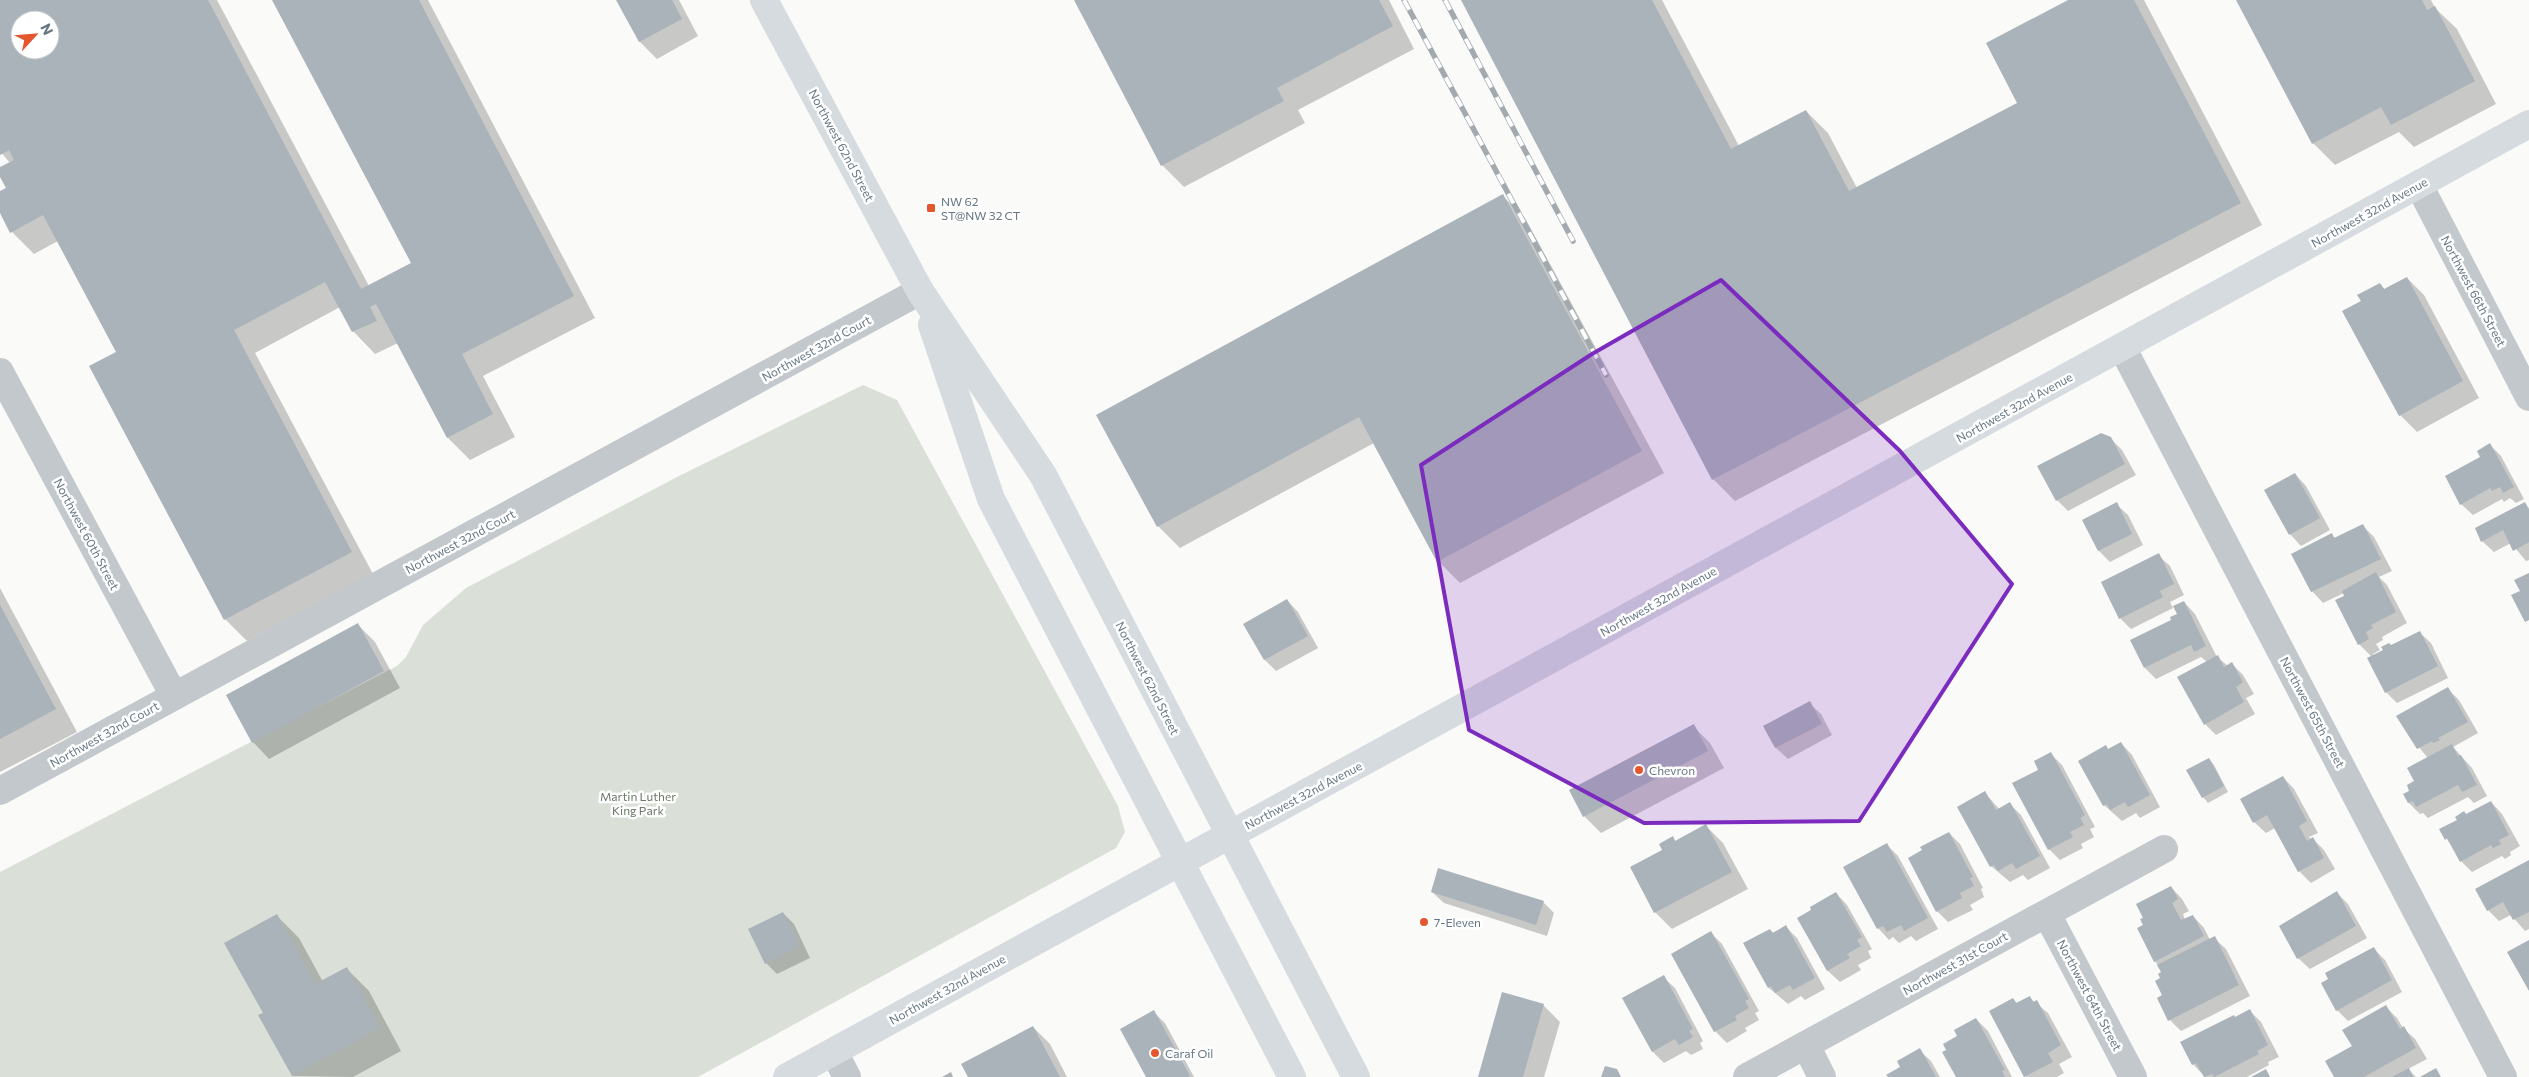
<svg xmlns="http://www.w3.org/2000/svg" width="2529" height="1077" font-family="Commissioner,sans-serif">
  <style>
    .green { fill: #dadfd7 }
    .shadow { fill: #0003; fill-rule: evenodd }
    .building { fill: #aab3b9; fill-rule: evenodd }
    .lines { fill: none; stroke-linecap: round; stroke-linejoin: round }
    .minor { stroke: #c3c8cc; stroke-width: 28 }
    .secondary { stroke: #d6dbdf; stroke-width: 28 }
    .rail-casing { stroke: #a2aab0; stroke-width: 5.5 }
    .rail { stroke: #fff; stroke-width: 4; stroke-dasharray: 11; stroke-linecap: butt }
    .marked { fill: #7b2cbf; fill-opacity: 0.2; stroke: #7b2cbf; stroke-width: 4; stroke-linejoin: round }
    .poi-dot { fill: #e4572e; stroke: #fff; stroke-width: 2 }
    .labels { text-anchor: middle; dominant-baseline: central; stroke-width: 5; stroke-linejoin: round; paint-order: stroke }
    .street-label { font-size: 12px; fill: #657683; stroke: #fff }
    .poi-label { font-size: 12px; fill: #657683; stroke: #fff; text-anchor: start }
    .park-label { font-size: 12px; fill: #687a64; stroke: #fff }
  </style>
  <rect width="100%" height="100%" fill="#fafaf8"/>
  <!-- green -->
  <path class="green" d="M863 385 897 400 1118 806 1125 832 1116 848 698 1077H0V872L397 666 406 657 423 625 466 588 679 476Z"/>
  <!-- shadow -->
  <g class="shadow">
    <path d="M0 0H217L369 286 413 263 273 0H428L595 318 483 376 515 437 470 460 448 438 398 343 375 354 353 331 340 307 255 353 373 574 247 641 225 619 118 352 58 241 34 254 12 232 0 210V193L8 189 0 175V168L10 163 0 151ZM20 20H50V50H20Z"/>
    <path d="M618 0H679L698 36 657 59 640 42Z"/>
    <path d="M1075 0H1389L1414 49 1298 110 1305 123 1184 187 1162 165Z"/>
    <path d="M1462 0H1662L1739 146 1806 111 1828 133 1857 188 2019 103 2071 0H2144L2262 225 1735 501 1713 479Z"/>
    <path d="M2237 0H2431L2435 8 2457 29 2496 104 2414 147 2399 132 2335 165 2313 143Z"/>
    <path d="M1503 196 1525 218 1664 473 1460 583 1438 561 1374 443 1180 548 1158 526Z"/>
    <path d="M2407 278 2424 295 2479 398 2417 432 2400 415 2362 301 2380 284 2385 290Z"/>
    <path d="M2110 438 2122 450 2136 475 2068 511 2057 500Z"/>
    <path d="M2490 445 2501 456 2524 499 2516 503 2510 498 2504 502 2502 499 2473 515 2461 504Z"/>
    <path d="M2295 474 2306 486 2330 530 2301 546 2290 534Z"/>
    <path d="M2524 503 2529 508V560L2526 561 2511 543 2494 552 2482 541Z"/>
    <path d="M2116 504 2128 515 2143 545 2110 562 2099 551 2084 520Z"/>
    <path d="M2363 526 2374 537 2392 571 2379 577 2387 585 2407 623 2382 637 2383 640 2376 644 2380 650 2373 654 2374 656 2419 632 2431 643 2448 678 2397 703 2386 692 2372 657 2359 644 2336 601 2346 596 2344 593 2323 603 2312 591 2332 535 2336 539Z"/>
    <path d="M2158 555 2170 566 2184 595 2170 602 2173 608 2184 602 2195 614 2217 657 2228 666 2232 664 2243 675 2254 694 2246 698 2255 714 2216 735 2205 724 2207 662 2201 657 2156 679 2145 668 2179 615 2175 607 2131 629 2120 618Z"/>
    <path d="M0 588 77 732 0 772Z"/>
    <path d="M1287 600 1298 612 1318 648 1276 671 1265 660 1245 624Z"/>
    <path d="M358 625 375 642 400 688 269 759 253 742Z"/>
    <path d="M2448 689 2459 700 2478 733 2453 747 2472 768 2487 796 2474 803 2468 797 2428 818 2423 813 2420 814 2409 803 2411 791 2428 758 2408 734 2398 716Z"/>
    <path d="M1809 703 1821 714 1832 735 1788 759 1776 748 1765 727Z"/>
    <path d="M1693 726 1710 743 1724 768 1601 833 1584 816Z"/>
    <path d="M2121 743 2132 755 2160 807 2140 818 2136 813 2122 821 2104 805 2106 747 2109 750Z"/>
    <path d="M2051 754 2062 765 2095 827 2090 829 2094 837 2081 844 2083 848 2060 860 2049 849 2039 770Z"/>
    <path d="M2209 759 2214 765 2228 792 2208 803 2203 797Z"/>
    <path d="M2283 777 2294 789 2318 833 2309 837 2311 840 2313 839 2324 850 2335 869 2311 883 2299 871 2275 828 2266 833 2254 822Z"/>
    <path d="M1985 793 2000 810 2010 804 2021 815 2050 868 2028 880 2023 875 2010 882 1991 866 1959 807Z"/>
    <path d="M2491 802 2502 814 2520 846 2510 852 2511 855 2505 859 2502 856 2472 872 2461 861 2441 830Z"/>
    <path d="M1706 826 1723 843 1748 889 1672 929 1655 912 1631 868 1664 850 1673 838 1676 842Z"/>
    <path d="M1949 833 1960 844 1983 888 1981 889 1984 897 1970 905 1973 910 1948 922 1937 911Z"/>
    <path d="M1887 845 1898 856 1938 929 1916 941 1911 936 1899 943 1893 937 1889 940 1878 928Z"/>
    <path d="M2529 861V929L2525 931 2511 915 2499 921 2488 910Z"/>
    <path d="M2171 887 2182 899 2189 911 2183 914 2185 920 2193 916 2204 928 2210 940 2214 938 2226 949 2250 996 2181 1031 2170 1020 2164 996 2163 973 2155 961 2144 926 2145 918Z"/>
    <path d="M1432 892 1543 902 1554 913 1547 936 1444 903Z"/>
    <path d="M1836 893 1847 905 1872 949 1868 951 1871 958 1858 965 1861 970 1840 982 1828 971 1799 918Z"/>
    <path d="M2337 893 2348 904 2367 938 2310 969 2298 958Z"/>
    <path d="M783 913 794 924 810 958 777 974 766 963Z"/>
    <path d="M277 916 299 938 323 982 347 969 369 991 401 1051 353 1077 293 1076 264 1013Z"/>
    <path d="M1786 927 1797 938 1825 989 1805 1000 1801 996 1788 1004 1769 988 1745 944Z"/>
    <path d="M1711 933 1722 944 1759 1011 1755 1013 1759 1020 1745 1028 1747 1031 1727 1043 1715 1031 1672 954Z"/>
    <path d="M2374 949 2385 960 2402 992 2348 1021 2337 1010Z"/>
    <path d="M1663 977 1675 988 1703 1041 1700 1043 1703 1049 1691 1055 1686 1051 1664 1063 1653 1052 1624 998Z"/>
    <path d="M2030 998 2048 1013 2072 1057 2059 1064 2064 1073 2057 1077H2026L1991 1011 2013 999 2018 1004Z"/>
    <path d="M1543 1005 1560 1022 1544 1077H1479Z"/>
    <path d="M2386 1007 2397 1018 2403 1028 2415 1039 2427 1059 2408 1069 2416 1077H2335L2353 1047Z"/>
    <path d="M2250 1011 2261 1022 2279 1057 2268 1062 2269 1065 2247 1077H2205L2193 1064 2236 1018Z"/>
    <path d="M1153 1012 1165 1023 1194 1077H1147Z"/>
    <path d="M1976 1019 1988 1031 2012 1077H1957L1959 1036Z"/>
    <path d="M1033 1027 1050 1044 1067 1077H969Z"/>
    <path d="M1919 1050 1931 1061 1940 1077H1889Z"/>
  </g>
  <!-- building -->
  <g class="building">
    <path d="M0 0H208L361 289 411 263 272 0H419L574 296 462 354 493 414 447 438 376 304 370 307 377 321 352 332 325 282 234 330 352 552 224 620 89 366 116 352 43 215 10 233 0 213V191L6 188 0 177V167L14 160 9 150 0 155ZM20 20H50V50H20Z"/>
    <path d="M616 0H672L682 19 639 42Z"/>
    <path d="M1074 0H1379L1393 26 1277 88 1284 101 1161 166Z"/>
    <path d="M1461 0H1652L1731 149 1806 110 1849 191 2017 103 1986 43 2068 0H2134L2241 203 1712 480Z"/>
    <path d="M2236 0H2422L2427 10 2435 6 2475 81 2391 125 2381 107 2312 144Z"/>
    <path d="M1503 194 1642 451 1437 562 1359 417 1157 527 1096 415Z"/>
    <path d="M2407 277 2463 381 2399 416 2342 311 2361 301 2357 295 2380 283 2384 289Z"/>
    <path d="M2101 433 2111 437 2125 464 2056 501 2037 466Z"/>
    <path d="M2490 443 2514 487 2503 493 2500 487 2492 491 2490 488 2460 505 2445 476 2480 457 2477 451Z"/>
    <path d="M2295 473 2320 518 2289 535 2264 490Z"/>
    <path d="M2117 502 2132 534 2098 551 2082 520Z"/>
    <path d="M2525 502 2529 510V542L2513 551 2503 530 2481 542 2475 528Z"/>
    <path d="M2363 524 2381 559 2311 592 2291 554 2332 533 2334 538Z"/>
    <path d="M2159 553 2174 584 2160 591 2163 597 2119 619 2101 582Z"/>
    <path d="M2376 572 2396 612 2371 625 2373 628 2366 632 2369 639 2358 645 2335 600 2344 596 2342 591Z"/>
    <path d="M2529 573V620L2525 622 2511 595 2520 591 2514 580Z"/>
    <path d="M1287 599 1308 636 1264 660 1243 624Z"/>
    <path d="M2184 601 2206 646 2194 652 2191 645 2144 668 2130 640 2171 620 2170 617 2177 614 2173 606Z"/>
    <path d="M0 605 56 709 0 739Z"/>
    <path d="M358 623 384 671 252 743 226 695Z"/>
    <path d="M2420 631 2438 666 2385 693 2367 658 2383 650 2381 647 2389 643 2391 645Z"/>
    <path d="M2218 655 2224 667 2232 662 2243 682 2236 687 2244 702 2204 725 2177 677Z"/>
    <path d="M2448 687 2468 722 2438 738 2440 740 2433 743 2432 741 2417 749 2396 716Z"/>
    <path d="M1810 701 1822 724 1775 748 1763 726Z"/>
    <path d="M1694 724 1708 751 1583 817 1569 790Z"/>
    <path d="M2121 742 2150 795 2128 807 2125 802 2110 810 2107 804 2103 806 2078 761 2106 745 2108 749Z"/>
    <path d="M2452 744 2458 756 2461 755 2477 785 2462 792 2458 785 2416 807 2413 801 2408 803 2403 794 2409 791 2407 785 2414 781 2407 768Z"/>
    <path d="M2051 752 2085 815 2080 818 2084 825 2070 832 2073 837 2048 850 2012 783 2038 770 2034 761Z"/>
    <path d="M2209 758 2224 786 2202 798 2186 770Z"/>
    <path d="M2283 776 2307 821 2299 826 2307 841 2313 837 2324 858 2298 872 2267 815 2253 823 2240 799Z"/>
    <path d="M1985 791 1996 810 2010 802 2040 856 2016 869 2012 863 1998 871 1994 865 1990 867 1957 807Z"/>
    <path d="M2491 801 2509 835 2499 840 2501 844 2493 848 2491 845 2460 862 2447 838 2445 840 2439 829 2457 820 2455 817 2464 811 2466 814Z"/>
    <path d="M1706 824 1732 872 1654 913 1630 867 1662 850 1659 844 1673 836 1675 841Z"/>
    <path d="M1949 832 1973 877 1970 878 1974 886 1960 893 1962 898 1936 912 1908 858 1922 850 1920 847Z"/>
    <path d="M1887 843 1928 918 1904 931 1901 925 1887 932 1883 926 1877 929 1843 867Z"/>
    <path d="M2529 860V912L2513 920 2503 902 2487 911 2475 889Z"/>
    <path d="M1438 868 1544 901 1536 925 1431 892Z"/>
    <path d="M2171 886 2178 899 2172 903 2181 920 2193 915 2204 936 2154 962 2137 928 2143 925 2140 919 2143 918 2136 904Z"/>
    <path d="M2337 891 2356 926 2297 959 2279 926Z"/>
    <path d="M1836 892 1862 937 1857 940 1861 946 1847 954 1850 958 1827 971 1797 918 1811 910 1810 907Z"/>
    <path d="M783 912 800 946 765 964 748 929Z"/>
    <path d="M277 914 315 984 347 967 380 1028 292 1076 258 1015 263 1013 224 943Z"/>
    <path d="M1786 925 1815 978 1793 990 1790 985 1775 993 1771 986 1768 988 1743 943 1770 929 1773 933Z"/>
    <path d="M1711 931 1749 999 1745 1001 1749 1008 1735 1016 1737 1020 1714 1032 1671 954Z"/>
    <path d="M2215 936 2239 985 2168 1021 2157 998 2162 995 2155 981 2160 978 2158 974 2161 972 2157 965Z"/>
    <path d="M2529 940V991L2507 952Z"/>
    <path d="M2374 947 2392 980 2336 1011 2321 983 2328 979 2325 973Z"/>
    <path d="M1664 975 1693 1029 1689 1031 1693 1037 1679 1045 1675 1039 1652 1052 1622 998Z"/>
    <path d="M1502 992 1544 1004 1523 1077H1478Z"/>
    <path d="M2030 996 2033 1002 2037 1000 2061 1045 2048 1053 2053 1062 2024 1077 1989 1011 2013 998 2016 1003Z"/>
    <path d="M2386 1005 2400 1029 2404 1026 2416 1048 2364 1077H2334L2325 1061 2352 1046 2342 1030Z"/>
    <path d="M2250 1009 2268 1045 2257 1051 2259 1054 2214 1077 2212 1074 2204 1077 2196 1063 2192 1065 2180 1042 2234 1015 2235 1017Z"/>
    <path d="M1154 1010 1190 1076 1188 1077H1146L1120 1029Z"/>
    <path d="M1976 1018 2005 1070 2002 1071 2005 1077H1956L1942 1052 1946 1050 1943 1044 1957 1036 1954 1030Z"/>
    <path d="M1033 1026 1060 1077H968L961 1064Z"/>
    <path d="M1920 1048 1936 1077H1888L1886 1075 1900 1067 1897 1061Z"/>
    <path d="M1605 1066 1617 1069 1621 1077H1601Z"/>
    <path d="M2409 1068 2413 1077H2392Z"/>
    <path d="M2436 1068 2441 1077H2420Z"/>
    <path d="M2266 1069 2270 1077H2251Z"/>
    <path d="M951 1072 953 1077H942Z"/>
  </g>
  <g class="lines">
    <!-- minor -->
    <g class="minor">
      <path d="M2419 185 2529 397"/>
      <path d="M2122 347 2503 1077"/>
      <path d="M0 372 174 696"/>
      <path d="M0 791 920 291"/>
      <path d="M2047 914 2133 1077"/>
      <path d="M1806 1045 1822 1077"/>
      <path d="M834 1052 847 1077"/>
      <path d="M1747 1077 2164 849"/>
    </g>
    <!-- secondary -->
    <g class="secondary">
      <path d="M764 0 920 291 1043 475 1356 1077"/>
      <path d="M932 325 991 499 1292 1077"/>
      <path d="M787 1077 2529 124"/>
    </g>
    <!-- rail casing -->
    <g class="rail-casing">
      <g id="rail">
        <path d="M1404 0 1606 375"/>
        <path d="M1445 0 1573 241"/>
      </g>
    </g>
    <!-- rail -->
    <use href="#rail" class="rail"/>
  </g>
  <!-- marked area -->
  <path class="marked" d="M1721 280 1900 451 2012 584 1859 821 1644 823 1469 730 1421 465 1592 354Z"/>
  <!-- markers -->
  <g class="poi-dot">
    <rect x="926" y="203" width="10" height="10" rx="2.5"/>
    <circle cx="1639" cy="770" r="5"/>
    <circle cx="1424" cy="922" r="5"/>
    <circle cx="1155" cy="1053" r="5"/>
  </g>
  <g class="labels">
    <!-- street labels -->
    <g class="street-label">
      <text transform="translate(842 145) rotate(62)">Northwest 62nd Street</text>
      <text transform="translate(2369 212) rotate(-29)">Northwest 32nd Avenue</text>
      <text transform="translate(2474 291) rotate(62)">Northwest 66th Street</text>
      <text transform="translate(816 348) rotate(-29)">Northwest 32nd Court</text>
      <text transform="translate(2014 407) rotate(-29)">Northwest 32nd Avenue</text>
      <text transform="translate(87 534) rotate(62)">Northwest 60th Street</text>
      <text transform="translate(460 541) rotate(-28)">Northwest 32nd Court</text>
      <text transform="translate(1658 601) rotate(-29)">Northwest 32nd Avenue</text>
      <text transform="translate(1148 678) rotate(63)">Northwest 62nd Street</text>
      <text transform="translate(2313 712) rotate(62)">Northwest 65th Street</text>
      <text transform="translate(104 734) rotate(-29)">Northwest 32nd Court</text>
      <text transform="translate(1303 795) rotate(-28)">Northwest 32nd Avenue</text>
      <text transform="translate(1955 963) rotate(-29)">Northwest 31st Court</text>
      <text transform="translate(947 989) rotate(-29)">Northwest 32nd Avenue</text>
      <text transform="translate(2090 995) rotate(62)">Northwest 64th Street</text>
    </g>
    <!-- poi labels -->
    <g class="poi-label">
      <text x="941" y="201">NW 62<tspan x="941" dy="14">ST@NW 32 CT</tspan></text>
      <text x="1649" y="770">Chevron</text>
      <text x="1434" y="922">7-Eleven</text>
      <text x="1165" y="1053">Caraf Oil</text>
    </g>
    <!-- park labels -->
    <g class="park-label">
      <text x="638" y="796">Martin Luther<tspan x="638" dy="14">King Park</tspan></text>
    </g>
  </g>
  <!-- north arrow -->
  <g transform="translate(35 35) rotate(64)"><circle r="24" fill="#ffffff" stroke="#c1c8cd"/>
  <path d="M0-4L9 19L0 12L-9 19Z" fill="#e4572e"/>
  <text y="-8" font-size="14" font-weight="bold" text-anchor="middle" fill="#657683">N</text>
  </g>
</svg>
